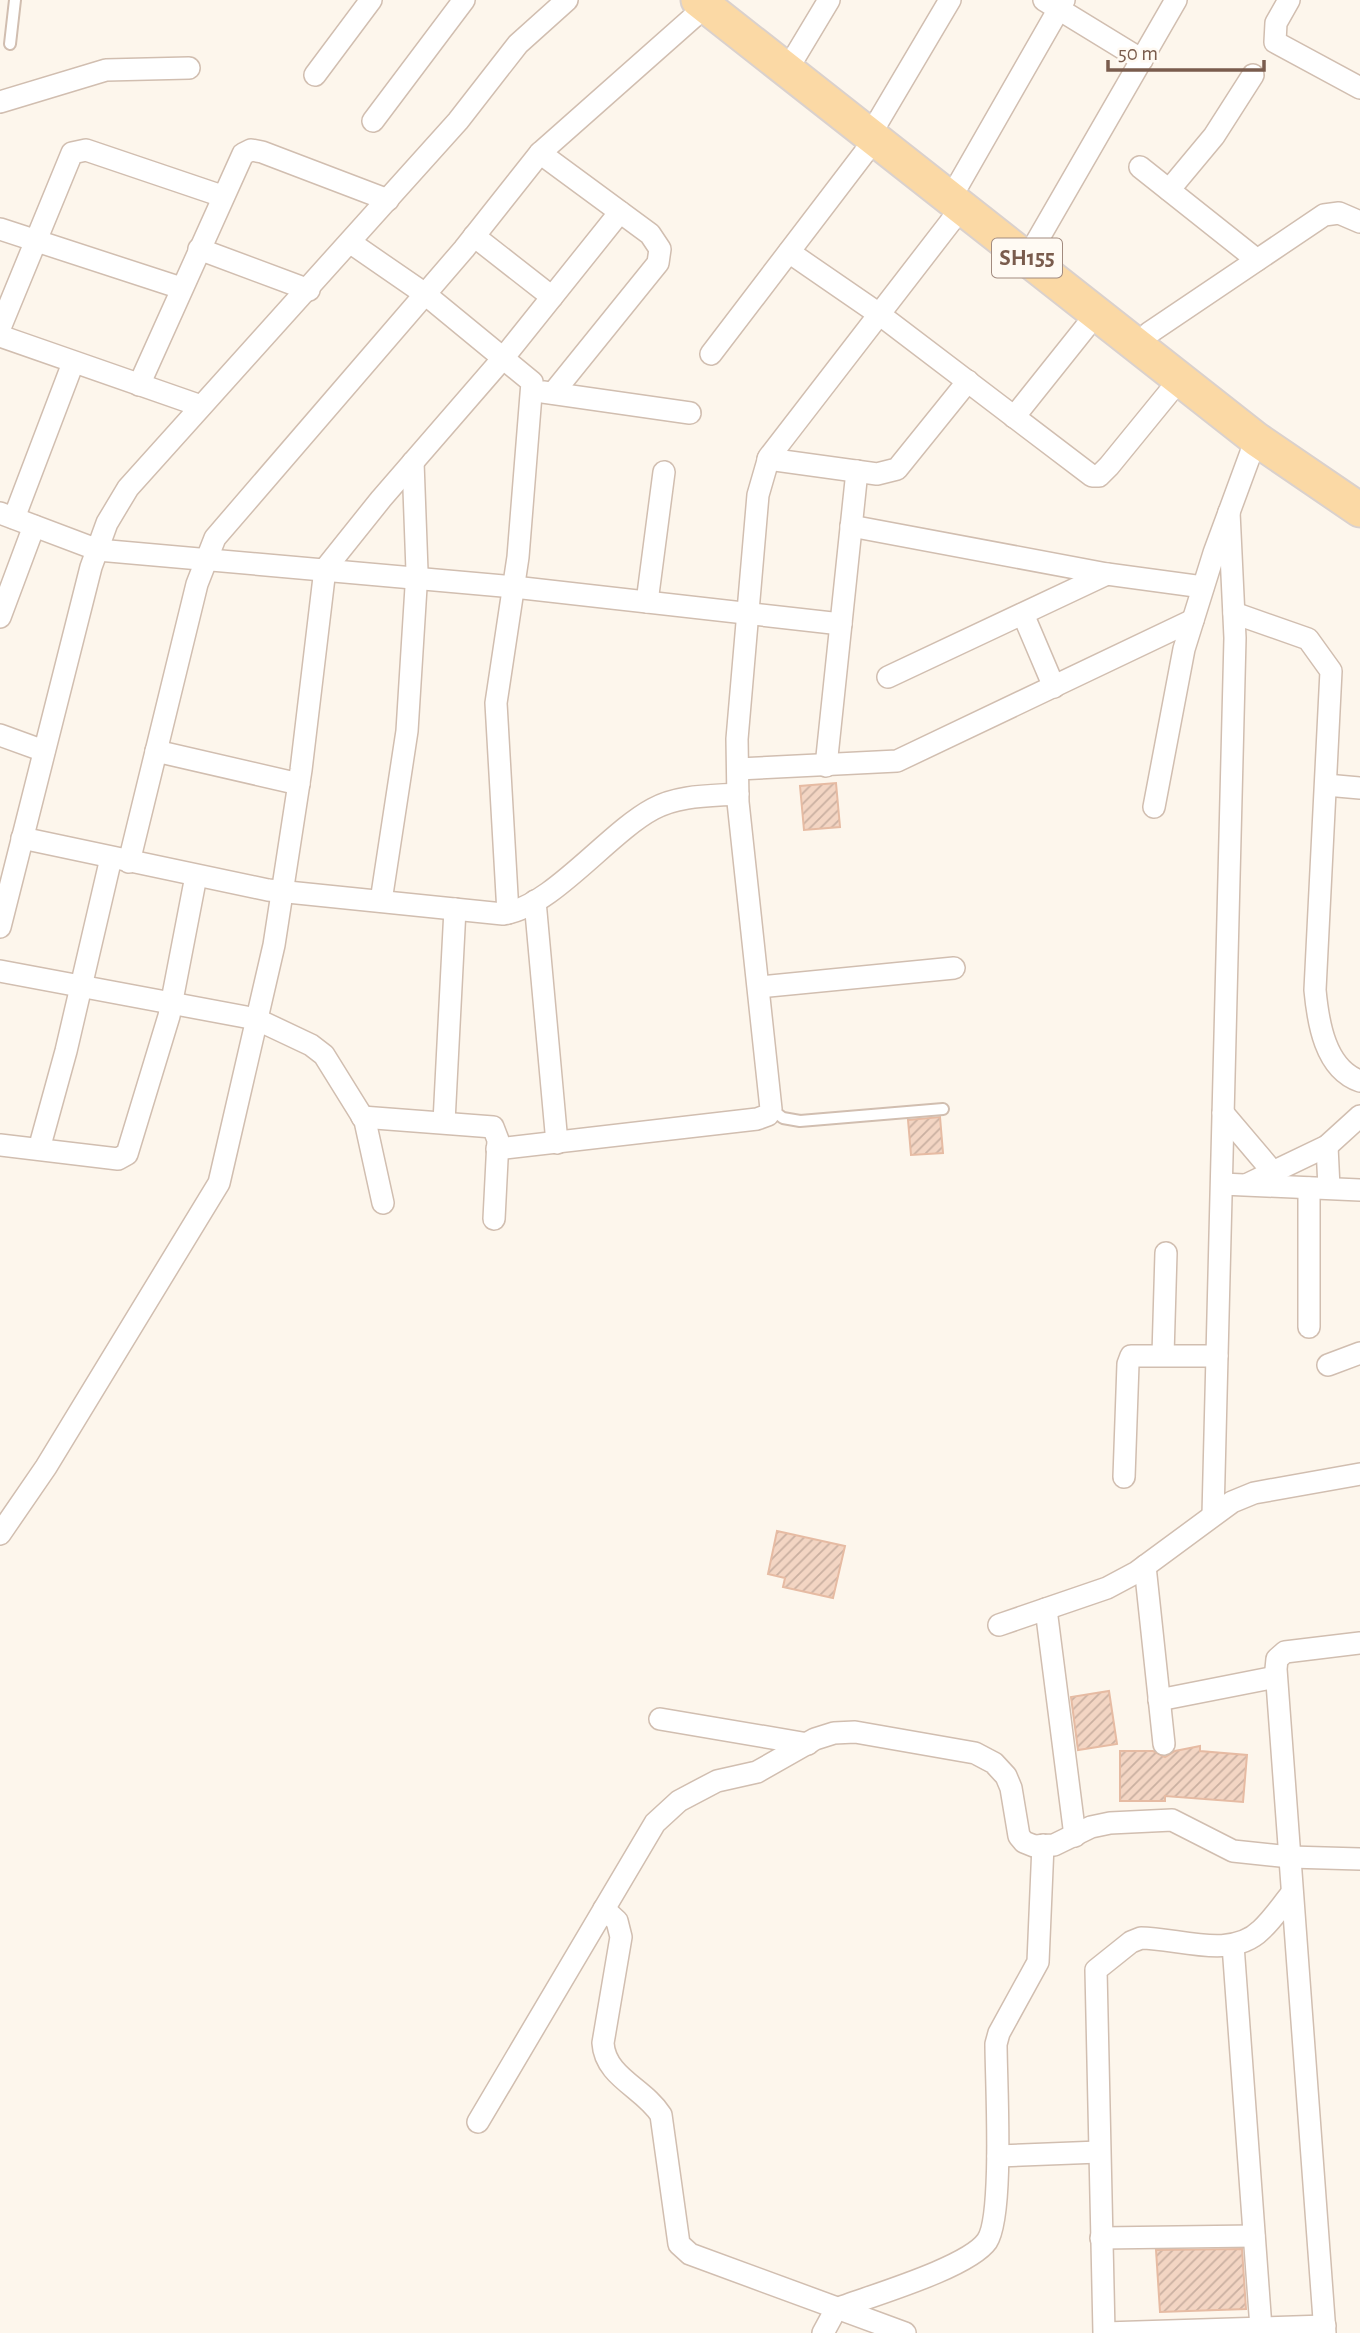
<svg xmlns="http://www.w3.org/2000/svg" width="1360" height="2333" font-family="'Alegreya Sans',sans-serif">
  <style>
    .building { fill: url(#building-hatch); stroke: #e6bba3; stroke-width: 2 }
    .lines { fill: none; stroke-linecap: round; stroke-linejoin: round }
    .lane-casing { stroke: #d1beb0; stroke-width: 14 }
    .street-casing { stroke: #d1beb0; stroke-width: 24 }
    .primary-casing { stroke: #dad1cd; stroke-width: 37 }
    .lane { stroke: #fff; stroke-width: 10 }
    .street { stroke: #fff; stroke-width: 21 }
    .primary { stroke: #fbd9a5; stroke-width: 33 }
    .labels { text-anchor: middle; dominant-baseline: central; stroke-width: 6; stroke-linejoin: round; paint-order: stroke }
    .shield { fill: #fffaf3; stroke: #a28b7f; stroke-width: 2 }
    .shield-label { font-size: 23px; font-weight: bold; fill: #7a5c4d }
  </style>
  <defs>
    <pattern id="building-hatch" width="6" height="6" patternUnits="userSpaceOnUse" patternTransform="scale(1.75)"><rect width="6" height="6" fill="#f3d5c3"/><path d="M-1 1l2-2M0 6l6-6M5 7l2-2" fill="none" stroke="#cab0a1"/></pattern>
  </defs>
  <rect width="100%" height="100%" fill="#fdf6ec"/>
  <!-- building -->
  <g class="building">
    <path d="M836 783 840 827 804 830 800 786Z"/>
    <path d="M940 1117 943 1153 911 1155 908 1120Z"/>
    <path d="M777 1531 845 1546 833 1598 783 1587 785 1578 768 1574Z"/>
    <path d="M1109 1691 1117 1744 1078 1750 1071 1697Z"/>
    <path d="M1200 1746V1751L1247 1755 1243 1802 1165 1796V1801H1120V1751H1153L1165 1757 1175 1751Z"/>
    <path d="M1242 2249 1246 2309 1160 2312 1156 2250Z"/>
  </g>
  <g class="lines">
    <!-- lane casing -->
    <g class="lane-casing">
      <g id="lane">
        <path d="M10 44 15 0"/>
        <path d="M771 1109 783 1118 800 1121 943 1109"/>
      </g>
    </g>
    <!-- street casing -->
    <g class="street-casing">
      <g id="street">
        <path d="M1044 0 1142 60"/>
        <path d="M1289 0 1276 23 1275 42 1360 88"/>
        <path d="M793 60 829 0"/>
        <path d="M315 75 371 0"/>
        <path d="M0 102 106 70 189 68"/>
        <path d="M373 121 464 0"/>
        <path d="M876 125 950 0"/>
        <path d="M540 153 650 234 660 249 658 263 553 393"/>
        <path d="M1140 167 1257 260"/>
        <path d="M957 187 1064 0"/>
        <path d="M1169 190 1214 136 1253 75"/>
        <path d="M0 229 181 288"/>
        <path d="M474 236 552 297"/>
        <path d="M351 243 425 294 532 382 518 557 496 703 508 913"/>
        <path d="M1033 248 1176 0"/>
        <path d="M199 249 309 290"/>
        <path d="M789 252 879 314 1092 476H1099L1109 466 1180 379"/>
        <path d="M0 328 72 153 86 150 222 196"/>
        <path d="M1149 333 1324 215 1339 213 1360 222"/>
        <path d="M0 336 201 406"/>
        <path d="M711 354 875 139"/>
        <path d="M139 385 243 154 251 150 262 152 388 200"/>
        <path d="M543 392 690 413"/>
        <path d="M1014 417 1097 313"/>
        <path d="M768 459 877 474 897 469 968 381"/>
        <path d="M0 513 98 550 514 587 841 624"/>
        <path d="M14 518 73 363"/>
        <path d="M851 526 1107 574 1203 587"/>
        <path d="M647 602 664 472"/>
        <path d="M1234 613 1308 639 1331 671 1315 990C1318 1022 1325 1069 1360 1081"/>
        <path d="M1023 614 1054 687"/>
        <path d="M0 617 34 526"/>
        <path d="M888 677 1107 574"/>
        <path d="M0 735 44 751"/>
        <path d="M156 751 299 784"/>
        <path d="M826 766 857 471"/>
        <path d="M738 769 897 761 1193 620"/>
        <path d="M1326 785 1360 788"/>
        <path d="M1154 807 1184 649 1214 553 1256 439"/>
        <path d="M22 838 268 890 503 914C552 907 608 833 653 809 678 795 710 796 738 794"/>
        <path d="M129 862 197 584 215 538 464 249 540 153 706 6"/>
        <path d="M381 901 407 731 417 571 413 462"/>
        <path d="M535 901 557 1143"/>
        <path d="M0 927 91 567 107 523 128 488 458 121 518 44 567 0"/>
        <path d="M0 971 256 1019 311 1045 324 1055 365 1121 383 1203"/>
        <path d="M759 987 954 968"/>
        <path d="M1223 1113 1273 1172"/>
        <path d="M362 1117 493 1127 498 1140 494 1219"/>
        <path d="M444 1122 455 909"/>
        <path d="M0 1145 118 1159 127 1154 169 1016 196 876"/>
        <path d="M1327 1146 1329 1188"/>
        <path d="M39 1149 66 1051 111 858"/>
        <path d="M497 1149 757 1119 768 1115 771 1109 738 802 737 739 758 495 769 457 962 207"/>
        <path d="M1222 1184 1360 1190"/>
        <path d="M1248 1184 1327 1146 1360 1116"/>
        <path d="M1309 1188V1327"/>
        <path d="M1163 1355 1166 1253"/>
        <path d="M1328 1365 1360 1353"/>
        <path d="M1124 1477 1128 1364 1131 1356H1217"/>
        <path d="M1213 1515 1235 638 1229 512"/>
        <path d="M0 1534 46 1467 219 1183 274 945 301 770 325 569 381 499 504 357 620 212"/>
        <path d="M1145 1566 1164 1744"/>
        <path d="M1046 1609 1075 1836"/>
        <path d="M999 1625 1107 1588 1137 1572 1232 1502 1254 1493 1360 1474"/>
        <path d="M1159 1700 1276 1677"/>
        <path d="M660 1719 808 1744"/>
        <path d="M604 1909 617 1921 621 1937 603 2043C605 2077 644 2088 661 2115L679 2244 690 2254 905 2333"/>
        <path d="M1233 1945 1261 2328"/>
        <path d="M478 2122 655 1823 679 1801 717 1781 757 1772 815 1739 834 1733 855 1732 975 1753 994 1763 1006 1776 1011 1788 1019 1836 1024 1842 1034 1846 1054 1845 1091 1827 1110 1823 1172 1820 1233 1851 1290 1857 1360 1859"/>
        <path d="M998 2156 1099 2152"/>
        <path d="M1101 2238 1254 2236"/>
        <path d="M823 2333 836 2309C870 2296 968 2268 987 2241 1004 2216 996 2080 996 2044L999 2033 1038 1962 1043 1845"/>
        <path d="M1104 2333 1096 1970 1131 1942 1141 1938C1178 1938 1231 1960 1261 1930 1273 1919 1282 1905 1292 1893"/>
        <path d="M1105 2333 1325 2326"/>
        <path d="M1325 2333 1276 1669 1277 1659 1285 1652 1360 1643"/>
      </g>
    </g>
    <!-- primary casing -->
    <g class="primary-casing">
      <path id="primary" d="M698 0 1256 439 1360 510"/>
    </g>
    <!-- lane -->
    <use href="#lane" class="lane"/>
    <!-- street -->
    <use href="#street" class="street"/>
    <!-- primary -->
    <use href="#primary" class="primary"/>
  </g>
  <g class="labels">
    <!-- shield labels -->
    <rect class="shield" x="992" y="238.5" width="70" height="39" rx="5"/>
    <g class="shield-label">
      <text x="1027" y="258">SH155</text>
    </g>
  </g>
  <!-- scale -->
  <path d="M1108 60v10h156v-10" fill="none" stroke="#7a5c4d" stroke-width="3.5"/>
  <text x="1118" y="60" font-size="21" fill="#7a5c4d" stroke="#fffaf3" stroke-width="5" paint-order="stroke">50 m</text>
</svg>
